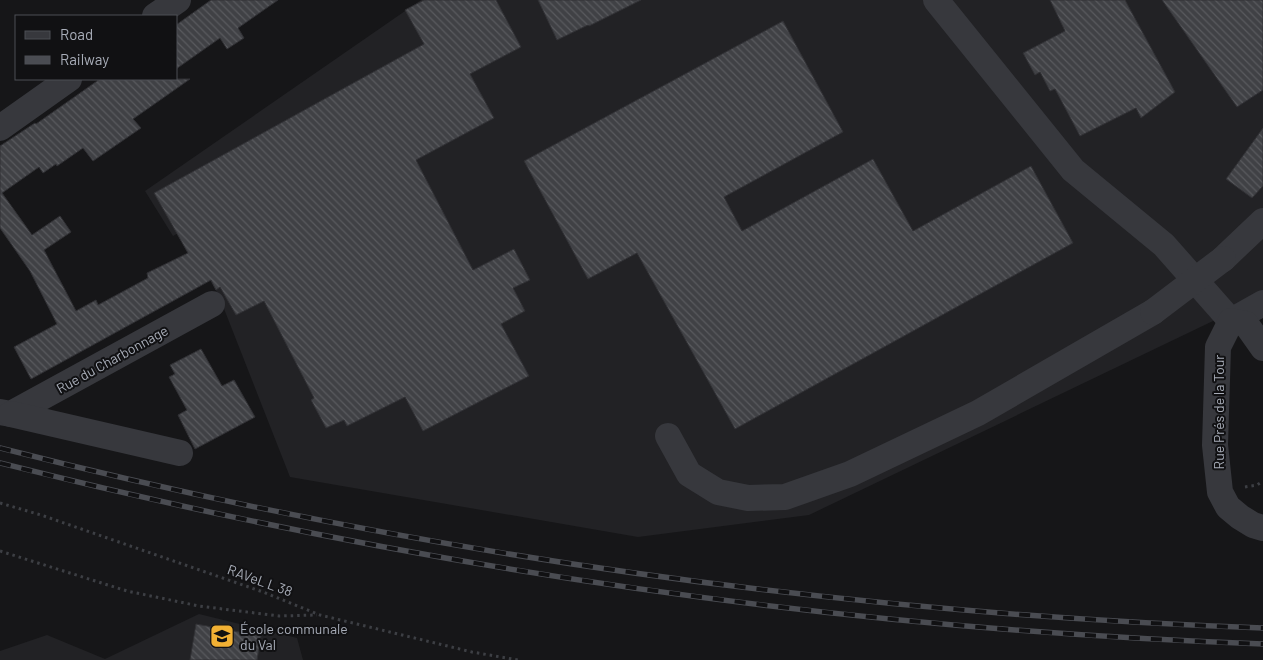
<svg xmlns="http://www.w3.org/2000/svg" width="1263" height="660" font-family="Barlow,sans-serif">
  <style>
    .built { fill: #222225 }
    .building { fill: url(#building-back-hatch); stroke: #303034 }
    .lines { fill: none; stroke-linecap: round; stroke-linejoin: round }
    .path { stroke: #3d3f44; stroke-width: 3; stroke-dasharray: 2.5 4; stroke-linecap: butt }
    .minor { stroke: #37383d; stroke-width: 26 }
    .rail-casing { stroke: #4a4c52; stroke-width: 5.5 }
    .rail { stroke: #111113; stroke-width: 4; stroke-dasharray: 11; stroke-linecap: butt }
    .minor-bridge { stroke: #37383d; stroke-width: 26 }
    .labels { text-anchor: middle; dominant-baseline: central; stroke-width: 4; stroke-linejoin: round; paint-order: stroke }
    .street-label { font-size: 14px; fill: #a8adb8; stroke: #111113 }
    .poi-label { font-size: 14px; fill: #a8adb8; stroke: #111113; text-anchor: start }
  </style>
  <defs>
    <pattern id="building-back-hatch" width="6" height="6" patternUnits="userSpaceOnUse" patternTransform="scale(1.25)"><rect width="6" height="6" fill="#404145"/><path d="M-1 5l2 2M0 0l6 6M5-1l2 2" fill="none" stroke="#595a5e"/></pattern>
  </defs>
  <rect width="100%" height="100%" fill="#161618"/>
  <!-- built -->
  <g class="built">
    <path d="M421 0H1263V297L809 515 638 537 290 477 219 296 182 231 173 236 145 191Z"/>
    <path d="M199 614 297 638 303 660H0V651L47 635 105 659Z"/>
  </g>
  <!-- building -->
  <g class="building">
    <path d="M211 0H278L238 28 244 38 227 49 220 38 176 69V25Z"/>
    <path d="M424 0H496L521 47 470 74 494 118 416 160 473 270 514 249 530 280 513 288 525 311 501 324 529 376 423 431 405 397 347 426 344 420 326 428 311 400 314 398 264 301 236 315 220 287 216 290 211 280 31 379 14 347 57 324 30 271 0 228V146L35 123 36 124 100 79H190L133 119 141 128 93 161 83 148 57 166 56 164 43 173 39 167 2 193 32 235 60 216 71 232 44 250 76 311 96 300 98 305 148 278 147 273 188 253 154 193 424 44 405 10Z"/>
    <path d="M538 0H641L589 26 588 25 557 40Z"/>
    <path d="M1050 0H1125L1175 92 1141 118 1136 108 1080 136 1055 89 1050 91 1040 72 1035 75 1023 53 1065 31Z"/>
    <path d="M1162 0H1263V90L1237 107Z"/>
    <path d="M783 21 843 132 724 197 742 231 873 159 913 231 1031 166 1073 243 735 429 637 253 588 279 524 161Z"/>
    <path d="M1263 128V186L1252 198 1226 179Z"/>
    <path d="M201 349 222 386 234 380 255 417 195 449 178 415 187 410 169 377 175 374 170 365Z"/>
    <path d="M196 624 261 636 257 660H190Z"/>
  </g>
  <g class="lines">
    <!-- path -->
    <g class="path">
      <path d="M1245 487 1257 485 1263 481"/>
      <path d="M0 503 41 515 263 592 320 615 472 652 518 660"/>
      <path d="M0 551 127 591 199 606 279 616 317 615"/>
    </g>
    <!-- minor -->
    <g class="minor">
      <path d="M936 0 1073 170 1164 245 1231 321 1263 303"/>
      <path d="M155 16 178 0"/>
      <path d="M0 128 69 79"/>
      <path d="M1223 259 1263 221"/>
      <path d="M1263 348 1246 324 1231 321 1218 347 1215 445 1220 492 1228 507 1240 517 1253 525 1263 528"/>
      <path d="M0 412 11 414 212 304"/>
      <path d="M11 414 180 453"/>
      <path d="M668 436 689 474 718 492 748 498 785 497 850 474 978 413 1153 312"/>
    </g>
    <!-- rail casing -->
    <g class="rail-casing">
      <g id="rail">
        <path d="M0 448C412 553 838 613 1263 628"/>
        <path d="M0 463C413 567 838 629 1263 644"/>
      </g>
    </g>
    <!-- rail -->
    <use href="#rail" class="rail"/>
    <!-- minor-bridge -->
    <path class="minor-bridge" d="M1153 312 1223 259"/>
  </g>
  <!-- icons -->
  <defs>
    <g id="school-square" transform="scale(1.25)"><rect x="-9" y="-9" width="18" height="18" rx="4" fill="#f2b134" stroke="#111113"/><path d="M0-5L7-2L0 1L-7-2ZM-4 1L0 2.5L4 1V4Q0 6-4 4Z" fill="#111"/></g>
  </defs>
  <g fill-rule="evenodd">
    <use href="#school-square" x="222" y="636"/>
  </g>
  <g class="labels">
    <!-- street labels -->
    <g class="street-label">
      <text transform="translate(112 359) rotate(-29)">Rue du Charbonnage</text>
      <text transform="translate(1218 412) rotate(-90)">Rue Prés de la Tour</text>
      <text transform="translate(260 580) rotate(20)">RAVeL L 38</text>
    </g>
    <!-- poi labels -->
    <g class="poi-label">
      <text x="240" y="628">École communale<tspan x="240" dy="16">du Val</tspan></text>
    </g>
  </g>
  <!-- legend -->
  <rect x="15" y="15" width="162" height="65" fill="#111113" stroke="#4d4f55"/>
  <rect x="25" y="31" width="25" height="8" fill="#37383d" stroke="#4d4f55"/>
  <text x="60" y="40" font-size="15" fill="#a8adb8">Road</text>
  <rect x="25" y="56" width="25" height="8" fill="#4a4c52" stroke="#4d4f55"/>
  <text x="60" y="65" font-size="15" fill="#a8adb8">Railway</text>
</svg>
